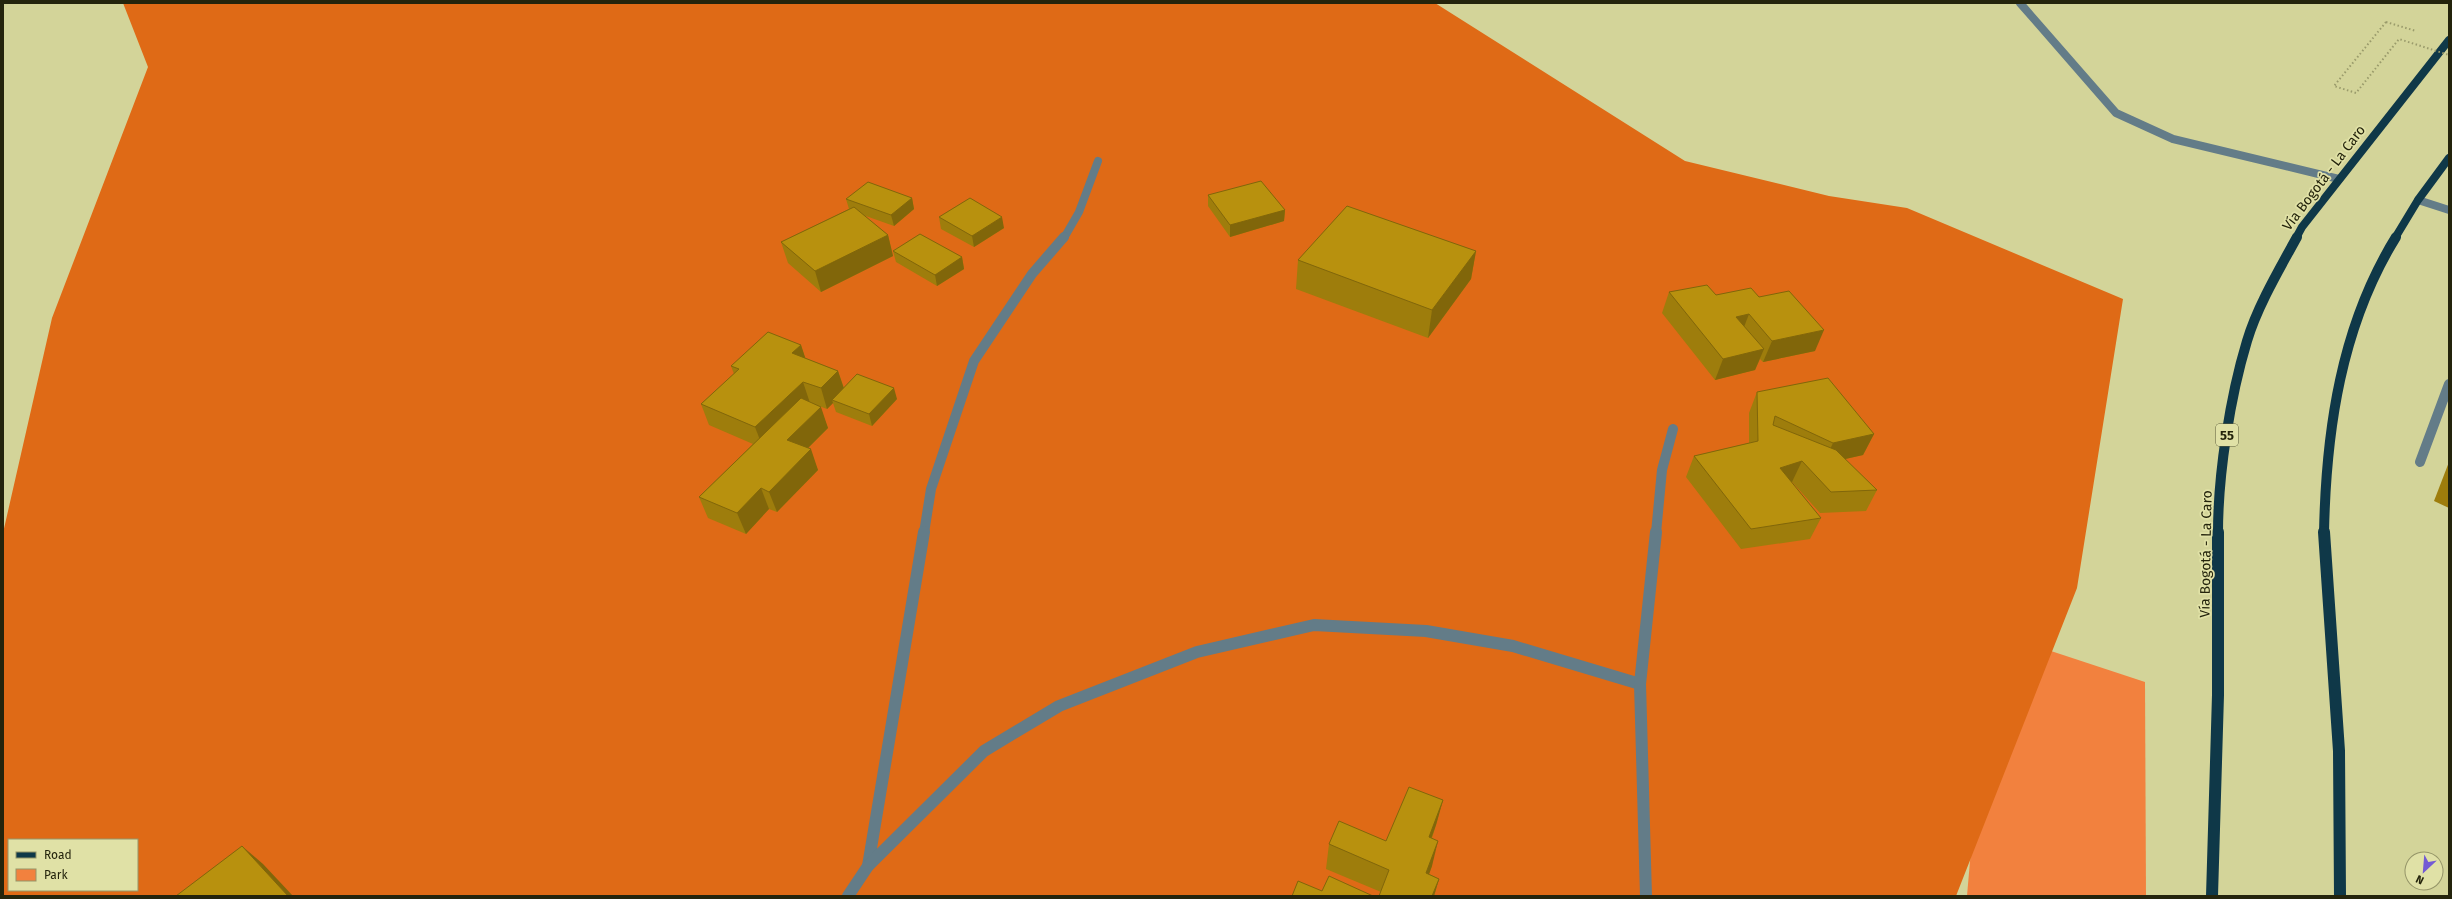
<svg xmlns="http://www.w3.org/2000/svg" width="2452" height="899" font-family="'Fira Sans',sans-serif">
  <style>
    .green { fill: #f2813e }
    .forest { fill: #df6a16; fill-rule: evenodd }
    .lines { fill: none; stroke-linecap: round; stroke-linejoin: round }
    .path { stroke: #9a9b6b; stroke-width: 2; stroke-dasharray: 1.5 2.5; stroke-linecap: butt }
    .minor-far2 { stroke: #637c88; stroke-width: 8 }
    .minor-far1 { stroke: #637c88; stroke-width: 10 }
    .minor { stroke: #637c88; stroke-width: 12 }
    .major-far2 { stroke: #0f3848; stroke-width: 8 }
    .major-far1 { stroke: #0f3848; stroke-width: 10 }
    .major { stroke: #0f3848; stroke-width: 12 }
    .path-bridge { stroke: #9a9b6b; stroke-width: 2; stroke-dasharray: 1.5 2.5; stroke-linecap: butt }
    .wall { fill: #9e7d0c }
    .shaded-wall { fill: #81660a }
    .building { fill: #b8910e; stroke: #81660a }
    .labels { text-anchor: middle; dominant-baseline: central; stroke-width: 3.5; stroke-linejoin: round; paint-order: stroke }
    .shield { fill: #e0e1a6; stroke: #5c5d3a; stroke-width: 1 }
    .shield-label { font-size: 13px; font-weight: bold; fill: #24240c }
    .street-label { font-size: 14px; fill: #24240c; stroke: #e0e1a6 }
  </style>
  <rect width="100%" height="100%" fill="#d3d499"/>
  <!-- green -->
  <path class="green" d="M1990 631 2145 682 2146 896H1967Z"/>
  <!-- forest -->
  <path class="forest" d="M123 3H1435L1685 161 1829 196 1907 208 2123 299 2077 588 1956 896H3V533L52 318 148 67ZM9 840H137V890H9Z"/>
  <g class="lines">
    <!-- path -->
    <path class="path" d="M2386 22 2416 31"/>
    <!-- minor-far2 -->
    <g class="minor-far2">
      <path d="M2020 3 2116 113 2173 139 2339 179"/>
      <path d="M2418 200 2449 210"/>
      <path d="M1064 238 1079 212 1098 161"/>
    </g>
    <!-- minor-far1 -->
    <g class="minor-far1">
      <path d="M2420 462 2449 384"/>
      <path d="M924 533 931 489 974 361 1032 274 1064 237"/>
      <path d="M1656 533 1662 470 1673 429"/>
    </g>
    <!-- minor -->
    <g class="minor">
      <path d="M868 866 924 532"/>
      <path d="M848 896 868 866 984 751 1059 706 1197 652 1314 625 1426 631 1513 646 1640 684"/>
      <path d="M1646 896 1640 684 1656 532"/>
    </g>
    <!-- major-far2 -->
    <g class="major-far2">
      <path d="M2296 238 2302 227 2449 40"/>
      <path d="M2395 238 2418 200 2449 158"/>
    </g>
    <!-- major-far1 -->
    <g class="major-far1">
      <path d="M2218 533C2218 474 2230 397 2247 341 2257 307 2280 268 2297 237"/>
      <path d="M2324 533C2326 430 2341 326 2396 237"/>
    </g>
    <!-- major -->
    <g class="major">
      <path d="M2324 532 2339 751 2340 896"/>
      <path d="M2212 896 2218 695V532"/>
    </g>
    <!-- path-bridge -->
    <path class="path-bridge" d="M2386 22 2334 86 2356 93 2399 39 2449 55"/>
  </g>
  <!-- wall -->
  <g class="wall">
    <path d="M1208 195 1285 210 1284 221 1230 237 1208 206Z"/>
    <path d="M912 198 914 209 894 226 863 215 888 235 893 256 821 292 788 263 781 242 849 209 846 199Z"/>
    <path d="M939 217 1004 228 974 247 941 229Z"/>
    <path d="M893 251 962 257 964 269 937 286 896 262Z"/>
    <path d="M1476 251 1471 279 1428 338 1296 289 1298 260Z"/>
    <path d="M1669 292 1716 295 1759 297 1815 351 1763 362 1760 359 1755 370 1715 380 1662 313Z"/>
    <path d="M801 345 805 358 838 371 844 388 897 399 872 426 836 412 833 403 827 409 819 406 828 428 808 448 818 470 777 512 769 509 746 534 708 518 699 497 753 444 709 425 701 404 734 374 731 366Z"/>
    <path d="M1757 392 1874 434 1863 455 1845 459 1877 490 1866 511 1820 513 1792 482H1791L1821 518 1810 539 1741 549 1686 477 1694 456 1749 443V413Z"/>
    <path d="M2449 462V508L2434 501Z"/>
    <path d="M1443 800 1436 825 1432 838V866L1429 874 1439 879 1434 896H1379L1381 892 1326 869 1329 844 1386 841Z"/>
  </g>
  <!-- shaded-wall -->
  <g class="shaded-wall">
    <path d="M912 198 914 209 894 226 891 215Z"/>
    <path d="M1285 210 1284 221 1230 237V225Z"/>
    <path d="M1002 217 1004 228 974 247 972 236Z"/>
    <path d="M888 235 893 256 821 292 815 271Z"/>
    <path d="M1476 251 1471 279 1428 338 1432 310Z"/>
    <path d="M962 257 964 269 937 286 935 275Z"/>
    <path d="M1749 314 1741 335 1736 317Z"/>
    <path d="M1824 330 1815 351 1763 362 1772 341Z"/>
    <path d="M801 345 808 366 792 353Z"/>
    <path d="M1764 349 1755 370 1715 380 1723 359Z"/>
    <path d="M838 371 845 392 832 400 833 403 827 409 821 388Z"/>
    <path d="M803 382 810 403 763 448 755 427Z"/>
    <path d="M894 388 897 399 872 426 869 414Z"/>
    <path d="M821 407 828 428 795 461 787 440Z"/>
    <path d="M1874 434 1863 455 1823 464 1833 443Z"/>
    <path d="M811 449 818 470 777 512 769 492Z"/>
    <path d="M1802 461 1792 482 1770 489 1780 468Z"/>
    <path d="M761 488 769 509 746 534 737 513Z"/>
    <path d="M1443 800 1436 825 1423 861 1429 837Z"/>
    <path d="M1438 841 1432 866 1421 896 1426 873Z"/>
    <path d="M242 846 263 864 293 896H288Z"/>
    <path d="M1439 879 1434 896H1432Z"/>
  </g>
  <!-- building -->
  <g class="building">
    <path d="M1261 181 1285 210 1230 225 1208 195Z"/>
    <path d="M868 182 912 198 891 215 846 199Z"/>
    <path d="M970 198 1002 217 972 236 939 217Z"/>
    <path d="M1347 206 1476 251 1432 310 1298 260Z"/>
    <path d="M854 207 888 235 815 271 781 242Z"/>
    <path d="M920 234 962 257 935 275 893 251Z"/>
    <path d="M1707 285 1716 295 1751 288 1759 297 1789 291 1824 330 1772 341 1749 314 1736 317 1764 349 1723 359 1669 292Z"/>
    <path d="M768 332 801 345 792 353 838 371 821 388 803 382 755 427 701 404 739 369 731 366Z"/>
    <path d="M857 374 894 388 869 414 832 400Z"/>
    <path d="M1828 378 1874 434 1833 443 1775 416 1773 425 1836 450 1877 490 1831 492 1802 461 1780 468 1821 518 1751 529 1694 456 1758 441 1757 392Z"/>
    <path d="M801 398 821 407 787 440 811 449 769 492 761 488 737 513 699 497Z"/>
    <path d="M1409 787 1443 800 1429 837 1438 841 1426 873 1439 879 1432 896H1379L1389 870 1329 844 1339 821 1386 841Z"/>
    <path d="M242 846 288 896H176Z"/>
    <path d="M1329 876 1373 896H1292L1298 881 1322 891Z"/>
  </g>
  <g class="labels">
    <!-- shield labels -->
    <rect class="shield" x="2216" y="424" width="22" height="22" rx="3"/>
    <g class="shield-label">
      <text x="2227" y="435">55</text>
    </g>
    <!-- street labels -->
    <g class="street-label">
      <text transform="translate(2324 178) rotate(-53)">Vía Bogotá - La Caro</text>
      <text transform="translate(2206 554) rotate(-89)">Vía Bogotá - La Caro</text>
    </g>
  </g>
  <!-- border -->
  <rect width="2452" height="899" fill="none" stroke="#24240c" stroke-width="8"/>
  <!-- legend -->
  <rect x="8" y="839" width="130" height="52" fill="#e0e1a6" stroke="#959568"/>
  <rect x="16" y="852" width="20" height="6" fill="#0f3848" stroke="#959568"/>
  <text x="44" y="859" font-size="12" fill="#24240c">Road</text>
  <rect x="16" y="869" width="20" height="12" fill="#f2813e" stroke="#959568"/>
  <text x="44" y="879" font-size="12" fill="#24240c">Park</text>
  <!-- north arrow -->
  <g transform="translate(2424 871) rotate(206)"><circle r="19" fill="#e0e1a6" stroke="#959568"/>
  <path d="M0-3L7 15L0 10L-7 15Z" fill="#735ad4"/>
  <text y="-6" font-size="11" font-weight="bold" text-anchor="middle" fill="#24240c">N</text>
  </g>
</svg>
